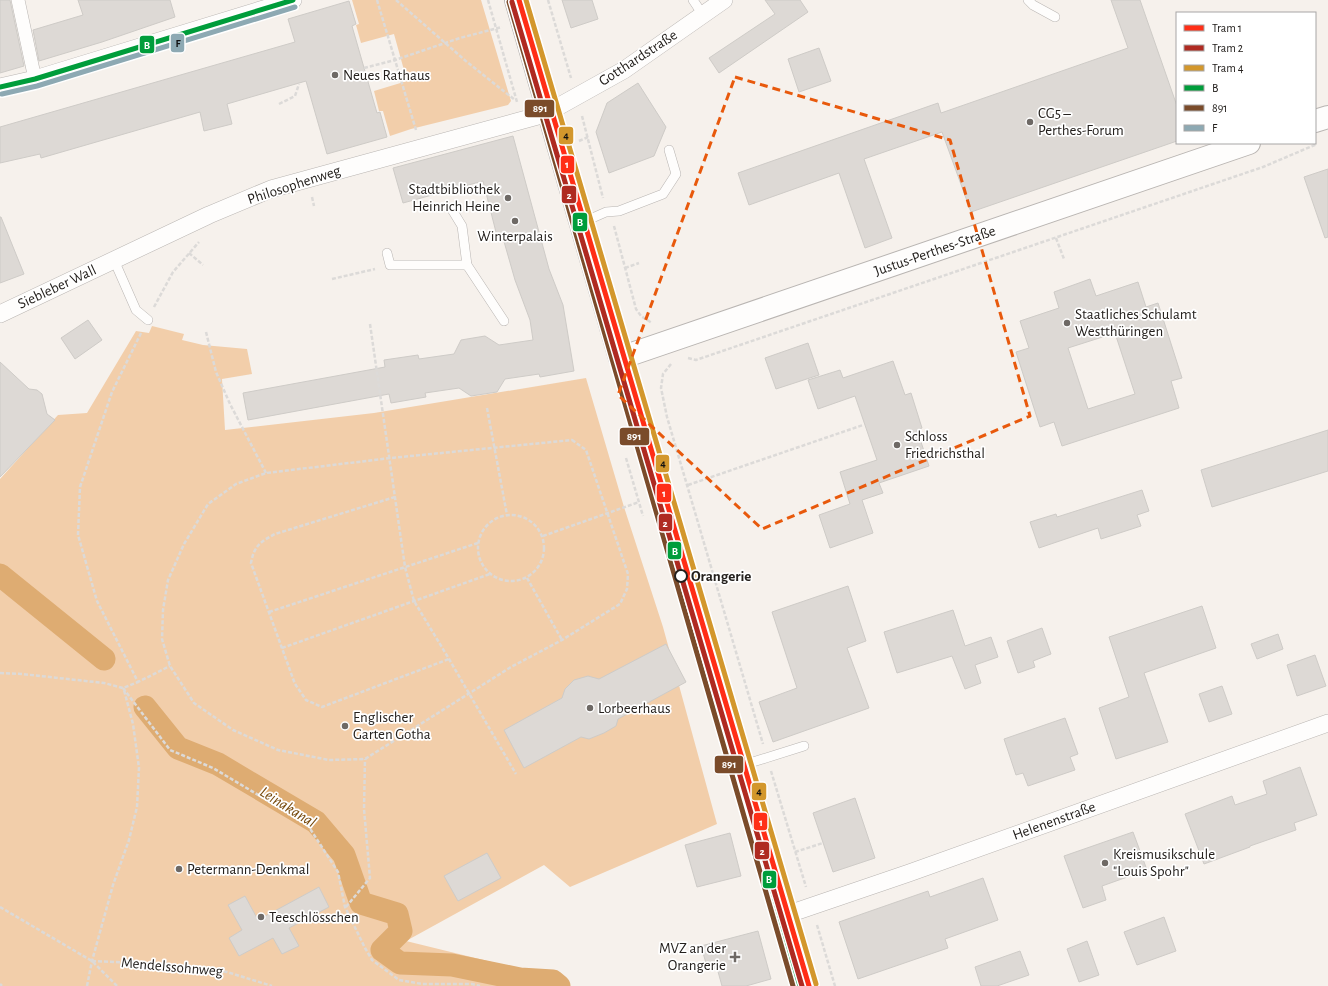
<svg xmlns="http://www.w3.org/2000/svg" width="1328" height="986" font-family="'Alegreya Sans',sans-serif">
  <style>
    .green { fill: #f2ceaa }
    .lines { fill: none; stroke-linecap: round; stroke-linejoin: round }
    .canal { stroke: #deac72; stroke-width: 23 }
    .building { fill: #ddd9d5; stroke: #cecbc7; fill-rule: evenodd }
    .service-casing { stroke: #b9b5b2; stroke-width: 10 }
    .pedestrian-casing { stroke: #b9b5b2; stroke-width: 14 }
    .minor-casing { stroke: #b9b5b2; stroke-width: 18 }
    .secondary-casing { stroke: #b9b5b2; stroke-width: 24 }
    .path { stroke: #dcdad8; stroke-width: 2.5; stroke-dasharray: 4 2; stroke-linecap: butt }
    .service { stroke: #fefdfc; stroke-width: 9 }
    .pedestrian { stroke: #fefdfc; stroke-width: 13 }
    .minor { stroke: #fefdfc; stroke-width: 17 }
    .secondary { stroke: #fefdfc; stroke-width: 22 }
    .bus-1-casing { stroke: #fff; stroke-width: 8 }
    .bus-2-casing { stroke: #fff; stroke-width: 8 }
    .bus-3-casing { stroke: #fff; stroke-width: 8 }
    .bus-1 { stroke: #009d3b; stroke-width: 5 }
    .bus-2 { stroke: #7a4b2a; stroke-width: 5 }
    .bus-3 { stroke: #8da9b3; stroke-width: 5 }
    .tram-1-casing { stroke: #fff; stroke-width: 8 }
    .tram-2-casing { stroke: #fff; stroke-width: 8 }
    .tram-3-casing { stroke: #fff; stroke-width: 8 }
    .tram-1 { stroke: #ff2e17; stroke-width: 5 }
    .tram-2 { stroke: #af2a21; stroke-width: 5 }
    .tram-3 { stroke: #d3972c; stroke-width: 5 }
    .marked { fill: none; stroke: #e8590c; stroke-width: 3; stroke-dasharray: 8 5; stroke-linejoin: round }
    .poi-dot { fill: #6e6965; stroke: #fff; stroke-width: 1.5 }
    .stop-dot { fill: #fff; stroke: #24201d; stroke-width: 2 }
    .labels { text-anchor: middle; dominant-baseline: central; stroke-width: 3.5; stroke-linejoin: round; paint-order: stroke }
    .street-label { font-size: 15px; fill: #24201d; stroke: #fff }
    .poi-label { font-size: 15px; fill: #24201d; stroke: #fff; text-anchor: start }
    .stop-label { font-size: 15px; font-weight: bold; fill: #24201d; stroke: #fff; text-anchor: start }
    .water-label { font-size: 16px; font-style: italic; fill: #77490b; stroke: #fff }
    .line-badge { stroke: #fff; stroke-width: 1.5 }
    .badge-label { font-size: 11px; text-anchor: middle; font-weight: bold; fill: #fff }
    .pale-badge-label { font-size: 11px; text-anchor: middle; font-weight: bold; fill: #111 }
  </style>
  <rect width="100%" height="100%" fill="#f6f1ec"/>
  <!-- green -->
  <g class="green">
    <path d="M352 0H481L511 101 508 105 411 129 390 136 383 111H379L374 91 407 81 394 34 361 43 356 25 359 24Z"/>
    <path d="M152 326 184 334 182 340 203 345 247 349 252 374 222 379 225 430 374 413 586 378 624 507 663 627 717 824 570 887 544 865 406 941 553 977 566 986H0V479L58 415 87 413 136 331 149 333Z"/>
  </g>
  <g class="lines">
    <!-- canal -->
    <g class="canal">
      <path d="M0 575 104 659"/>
      <path d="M145 707 178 748 218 764 316 822 344 855 361 903 397 914 401 931 382 950 400 963 452 965 520 979 553 981 559 986"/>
    </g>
  </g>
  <!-- building -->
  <g class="building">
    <path d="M0 0H10L24 66 0 73Z"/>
    <path d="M78 0H170L175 17 102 42 39 61 33 30 83 15Z"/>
    <path d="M562 0H592L598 19 571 28Z"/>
    <path d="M765 0H800L808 12 719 73 709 58 775 14Z"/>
    <path d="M1111 0H1140L1177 106V141L971 212 942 132 864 159 892 238 865 248 839 173 749 205 738 173 938 103 941 113 1128 48Z"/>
    <path d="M349 1 356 24 352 26 377 113 380 112 387 137 327 154 306 81 227 104 232 124 204 131 200 112 41 158 40 154 0 163V127L295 42 288 19Z"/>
    <path d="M819 48 831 81 799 92 788 59Z"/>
    <path d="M638 83 666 127 654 156 609 173 596 132 607 103Z"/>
    <path d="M513 136 549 269 563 305 574 371 540 377 539 374 505 379 497 392 471 396 459 388 425 393 426 397 391 403 389 394 248 420 243 393 385 367 384 360 418 355 419 359 454 354 461 340 485 336 499 345 533 340 530 320 515 280 503 238 498 240 483 181 403 203 393 168Z"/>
    <path d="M1328 169V237L1325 238 1304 177Z"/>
    <path d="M0 217H1L24 274 0 283Z"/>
    <path d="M1090 279 1096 296 1138 282 1146 307 1158 303 1182 378 1171 381 1179 408 1062 446 1054 422 1040 427 1016 352 1029 348 1020 321 1059 308 1054 292ZM1115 333 1135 394 1088 409 1068 348Z"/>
    <path d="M88 320 102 340 75 359 61 338Z"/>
    <path d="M808 343 819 375 776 389 765 358Z"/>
    <path d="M893 361 905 395 911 393 922 428 917 430 929 466 879 483 883 493 862 500 873 533 830 548 819 515 850 504 840 472 877 460 855 396 818 409 808 380 840 370 843 378Z"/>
    <path d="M0 362 29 389 37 390 42 394 47 414 55 420 0 477Z"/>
    <path d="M1328 430V471L1212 507 1201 470Z"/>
    <path d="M1142 490 1149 511 1137 515 1141 526 1101 539 1098 528 1039 548 1030 522 1056 514 1057 517Z"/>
    <path d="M848 586 866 641 847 648 869 708 773 742 759 702 797 688 772 612Z"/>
    <path d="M1202 606 1216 648 1144 673 1168 742 1116 759 1099 708 1129 697 1109 637Z"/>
    <path d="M953 610 965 646 991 637 998 657 975 665 981 683 965 689 952 656 897 673 884 632Z"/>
    <path d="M1042 628 1051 654 1033 661 1035 667 1018 673 1007 641Z"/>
    <path d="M1278 634 1283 649 1257 659 1251 644Z"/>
    <path d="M666 644 686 682 618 719 616 726 604 733 589 739 581 737 524 768 504 730 562 698 565 689 574 680 588 676 599 679Z"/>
    <path d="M1315 655 1326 686 1297 696 1287 665Z"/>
    <path d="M1222 686 1232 714 1209 722 1199 694Z"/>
    <path d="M1065 718 1078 754 1070 757 1075 770 1028 786 1023 773 1016 775 1004 739Z"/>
    <path d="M1300 767 1317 815 1294 823 1296 830 1250 846V847L1204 864 1185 814 1232 796 1235 805 1267 794 1263 781Z"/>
    <path d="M855 798 875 858 833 872 813 813Z"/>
    <path d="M1133 832 1147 870 1102 886 1106 900 1083 908 1064 856Z"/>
    <path d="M730 833 741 876 697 887 685 845Z"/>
    <path d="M487 853 501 878 458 901 444 876Z"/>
    <path d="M983 878 998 920 945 939 948 948 858 979 839 922 928 891 930 897Z"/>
    <path d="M319 887 329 907 289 928 299 946 282 954 273 938 239 956 229 938 242 930 228 905 245 896 258 920Z"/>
    <path d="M1164 917 1176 951 1137 965 1124 932Z"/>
    <path d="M758 931 771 979 746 986H722L717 968 708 970 701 946Z"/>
    <path d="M1087 941 1099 975 1079 982 1067 949Z"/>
    <path d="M1020 951 1029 975 997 986H981L975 967Z"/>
  </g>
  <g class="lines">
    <!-- service casing -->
    <g class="service-casing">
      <g id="service">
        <path d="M693 0 703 15"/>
        <path d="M1028 0 1033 5 1055 17"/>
        <path d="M451 208 462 226 467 265 504 321"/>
        <path d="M581 223 606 212 619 211 663 194 676 174 669 150"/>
        <path d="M387 253 390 265H467"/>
        <path d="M114 260 136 310 148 320"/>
        <path d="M737 767 804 746"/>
      </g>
    </g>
    <!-- pedestrian casing -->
    <g class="pedestrian-casing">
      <path id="pedestrian" d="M18 0 35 79"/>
    </g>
    <!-- minor casing -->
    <g class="minor-casing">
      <g id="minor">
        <path d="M0 87 35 79 293 0"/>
        <path d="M0 314 209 215 271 189 545 114 624 70 724 0"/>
        <path d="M620 358 800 986"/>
        <path d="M780 917 909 873 1328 723"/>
      </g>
    </g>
    <!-- secondary casing -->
    <g class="secondary-casing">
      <g id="secondary">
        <path d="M516 0 620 358 1249 143"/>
        <path d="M1315 121 1328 117"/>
      </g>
    </g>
    <!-- path -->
    <g class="path">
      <path d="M377 0 416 130"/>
      <path d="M396 0 467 62 515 100"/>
      <path d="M488 0 517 102"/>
      <path d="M548 0 571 78"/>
      <path d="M364 68 395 60 460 38 502 27"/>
      <path d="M279 104 295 96 299 84"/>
      <path d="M582 116 603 198"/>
      <path d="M579 141 588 137"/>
      <path d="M312 197 314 206"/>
      <path d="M614 226 636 309 641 316 652 323"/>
      <path d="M1056 238 1064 259"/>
      <path d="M189 253 203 265"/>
      <path d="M625 268 639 263"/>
      <path d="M332 279 375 269"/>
      <path d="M154 307 173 272 199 242"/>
      <path d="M370 324 405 567 414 601 449 659 516 774"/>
      <path d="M206 332 216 372 230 404 266 473"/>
      <path d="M141 333 112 392 80 487 78 535 97 601 138 682 170 666"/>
      <path d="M688 358 696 360 1263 167 1317 144"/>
      <path d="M671 364 663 374 661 388 667 417 763 744"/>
      <path d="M487 408 507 515"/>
      <path d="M572 440 586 450 628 574 627 589 620 604 562 640 511 667 365 759 329 760 278 750 233 730 194 703 170 666 162 639 163 610 168 580 184 544 208 504 236 484 266 473 391 458Z"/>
      <path d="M626 458 643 516"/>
      <path d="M688 485 863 425"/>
      <path d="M395 497 275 534C260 542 254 546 251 563L295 684 306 700 322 707 449 659"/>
      <circle cx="511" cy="548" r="33"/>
      <path d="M543 536 639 502"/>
      <path d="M527 578 562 640"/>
      <path d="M269 612 478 543"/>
      <path d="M282 648 490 574"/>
      <path d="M0 673 22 674 104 683 123 688 138 682"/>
      <path d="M123 688 170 750 213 768 307 824 338 872 345 907 365 948 372 960 399 980 422 984H472L480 986"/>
      <path d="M771 771 806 887"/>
      <path d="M795 852 823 843"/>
      <path d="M0 907 92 961 117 986"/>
      <path d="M346 907 370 878 364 809 365 759"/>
      <path d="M817 925 835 986"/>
      <path d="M92 961 158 964 227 972 272 986"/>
      <path d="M0 984 2 986"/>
      <path d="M87 986 92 961 113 885 129 840 137 807 139 768 133 724 124 690"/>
    </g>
    <!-- service -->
    <use href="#service" class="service"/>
    <!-- pedestrian -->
    <use href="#pedestrian" class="pedestrian"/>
    <!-- minor -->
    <use href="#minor" class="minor"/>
    <!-- secondary -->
    <use href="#secondary" class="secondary"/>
    <!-- bus-1 casing -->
    <g class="bus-1-casing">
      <g id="bus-1">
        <path d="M516 0 800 986"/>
        <path d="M0 87 35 79 293 0"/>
      </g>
    </g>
    <!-- bus-2 casing -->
    <g class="bus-2-casing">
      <path id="bus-2" d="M509 2 793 986"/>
    </g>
    <!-- bus-3 casing -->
    <g class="bus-3-casing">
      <path id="bus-3" d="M2 94 37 86 295 7"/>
    </g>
    <!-- bus-1 -->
    <use href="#bus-1" class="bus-1"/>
    <!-- bus-2 -->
    <use href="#bus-2" class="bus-2"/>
    <!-- bus-3 -->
    <use href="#bus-3" class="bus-3"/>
    <!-- tram-1 casing -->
    <g class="tram-1-casing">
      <path id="tram-1" d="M519 0 809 986"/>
    </g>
    <!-- tram-2 casing -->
    <g class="tram-2-casing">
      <path id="tram-2" d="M512 2 802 986"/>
    </g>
    <!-- tram-3 casing -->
    <g class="tram-3-casing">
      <path id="tram-3" d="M526 0 816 984"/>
    </g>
    <!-- tram-1 -->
    <use href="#tram-1" class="tram-1"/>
    <!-- tram-2 -->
    <use href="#tram-2" class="tram-2"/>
    <!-- tram-3 -->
    <use href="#tram-3" class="tram-3"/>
  </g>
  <!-- marked area -->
  <path class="marked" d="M735 77 950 140 1030 416 762 529 618 395Z"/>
  <!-- markers -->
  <g class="poi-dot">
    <circle cx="335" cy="75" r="4"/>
    <circle cx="1030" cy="122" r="4"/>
    <circle cx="508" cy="198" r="4"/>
    <circle cx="515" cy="221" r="4"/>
    <circle cx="1067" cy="323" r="4"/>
    <circle cx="897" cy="445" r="4"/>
    <circle cx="590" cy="708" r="4"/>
    <circle cx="345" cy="726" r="4"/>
    <circle cx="1105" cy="863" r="4"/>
    <circle cx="179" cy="869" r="4"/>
    <circle cx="261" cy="917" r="4"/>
    <path d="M733 951h4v4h4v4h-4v4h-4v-4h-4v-4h4z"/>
  </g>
  <circle class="stop-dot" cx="681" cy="576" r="6"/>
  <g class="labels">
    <!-- street labels -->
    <g class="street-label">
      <text transform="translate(638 58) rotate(-33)">Gotthardstraße</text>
      <text transform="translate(294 185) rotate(-18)">Philosophenweg</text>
      <text transform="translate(935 251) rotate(-19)">Justus-Perthes-Straße</text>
      <text transform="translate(57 287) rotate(-25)">Siebleber Wall</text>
      <text transform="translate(1054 821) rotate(-20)">Helenenstraße</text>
      <text transform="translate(172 967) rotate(5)">Mendelssohnweg</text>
    </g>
    <!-- poi labels -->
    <g class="poi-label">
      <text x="343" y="75">Neues Rathaus</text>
      <text x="1038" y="113">CG5 –<tspan x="1038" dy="17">Perthes-Forum</tspan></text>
      <text x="500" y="189" text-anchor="end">Stadtbibliothek<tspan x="500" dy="17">Heinrich Heine</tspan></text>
      <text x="515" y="236" text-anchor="middle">Winterpalais</text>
      <text x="1075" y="314">Staatliches Schulamt<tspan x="1075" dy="17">Westthüringen</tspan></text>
      <text x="905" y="436">Schloss<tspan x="905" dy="17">Friedrichsthal</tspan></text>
      <text x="598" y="708">Lorbeerhaus</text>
      <text x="353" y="717">Englischer<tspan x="353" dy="17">Garten Gotha</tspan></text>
      <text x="1113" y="854">Kreismusikschule<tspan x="1113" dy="17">"Louis Spohr"</tspan></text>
      <text x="187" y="869">Petermann-Denkmal</text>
      <text x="269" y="917">Teeschlösschen</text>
      <text x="726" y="948" text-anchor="end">MVZ an der<tspan x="726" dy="17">Orangerie</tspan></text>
    </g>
    <!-- stop labels -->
    <g class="stop-label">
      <text x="691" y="576">Orangerie</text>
    </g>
    <!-- water labels -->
    <g class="water-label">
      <text transform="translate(288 807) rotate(32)">Leinakanal</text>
    </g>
  </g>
  <g class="line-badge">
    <rect x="170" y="33" width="15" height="20" rx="4" fill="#8da9b3"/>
    <rect x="139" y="35" width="16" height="19" rx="4" fill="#009d3b"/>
    <rect x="524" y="99" width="31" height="19" rx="4" fill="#7a4b2a"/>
    <rect x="558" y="126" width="16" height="19" rx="4" fill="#d3972c"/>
    <rect x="560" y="155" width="15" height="19" rx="4" fill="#ff2e17"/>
    <rect x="561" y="185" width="16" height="19" rx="4" fill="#af2a21"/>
    <rect x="572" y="212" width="16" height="20" rx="4" fill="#009d3b"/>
    <rect x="619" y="427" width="31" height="19" rx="4" fill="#7a4b2a"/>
    <rect x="655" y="454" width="15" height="19" rx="4" fill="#d3972c"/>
    <rect x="656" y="483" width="16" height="20" rx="4" fill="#ff2e17"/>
    <rect x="658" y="513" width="15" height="19" rx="4" fill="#af2a21"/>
    <rect x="667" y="541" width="15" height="19" rx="4" fill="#009d3b"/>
    <rect x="714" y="755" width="30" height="19" rx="4" fill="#7a4b2a"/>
    <rect x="751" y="782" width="16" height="19" rx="4" fill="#d3972c"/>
    <rect x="753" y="812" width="15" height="19" rx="4" fill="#ff2e17"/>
    <rect x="754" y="841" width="16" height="19" rx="4" fill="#af2a21"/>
    <rect x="762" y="870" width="15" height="19" rx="4" fill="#009d3b"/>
  </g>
  <g class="badge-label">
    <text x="147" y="49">B</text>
    <text x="540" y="112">891</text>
    <text x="567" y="168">1</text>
    <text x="569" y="199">2</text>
    <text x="580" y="226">B</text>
    <text x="634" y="440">891</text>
    <text x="664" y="497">1</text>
    <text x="665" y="527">2</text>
    <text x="675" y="555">B</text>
    <text x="729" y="768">891</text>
    <text x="761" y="826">1</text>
    <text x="762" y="855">2</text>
    <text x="769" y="883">B</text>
  </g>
  <g class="pale-badge-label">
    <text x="178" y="47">F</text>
    <text x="566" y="139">4</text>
    <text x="663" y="467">4</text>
    <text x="759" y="795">4</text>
  </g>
  <!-- legend -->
  <rect x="1176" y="12" width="140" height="132" fill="#ffffff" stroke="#a7a6a5"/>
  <rect x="1184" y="25" width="20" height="6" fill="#ff2e17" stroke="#a7a6a5"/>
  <text x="1212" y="32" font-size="12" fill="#24201d">Tram 1</text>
  <rect x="1184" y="45" width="20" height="6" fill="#af2a21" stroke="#a7a6a5"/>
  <text x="1212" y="52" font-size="12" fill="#24201d">Tram 2</text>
  <rect x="1184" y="65" width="20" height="6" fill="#d3972c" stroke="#a7a6a5"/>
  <text x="1212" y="72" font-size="12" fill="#24201d">Tram 4</text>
  <rect x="1184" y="85" width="20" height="6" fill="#009d3b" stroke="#a7a6a5"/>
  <text x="1212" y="92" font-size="12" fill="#24201d">B</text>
  <rect x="1184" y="105" width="20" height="6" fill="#7a4b2a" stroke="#a7a6a5"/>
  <text x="1212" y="112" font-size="12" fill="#24201d">891</text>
  <rect x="1184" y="125" width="20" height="6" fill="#8da9b3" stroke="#a7a6a5"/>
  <text x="1212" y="132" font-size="12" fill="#24201d">F</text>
</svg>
